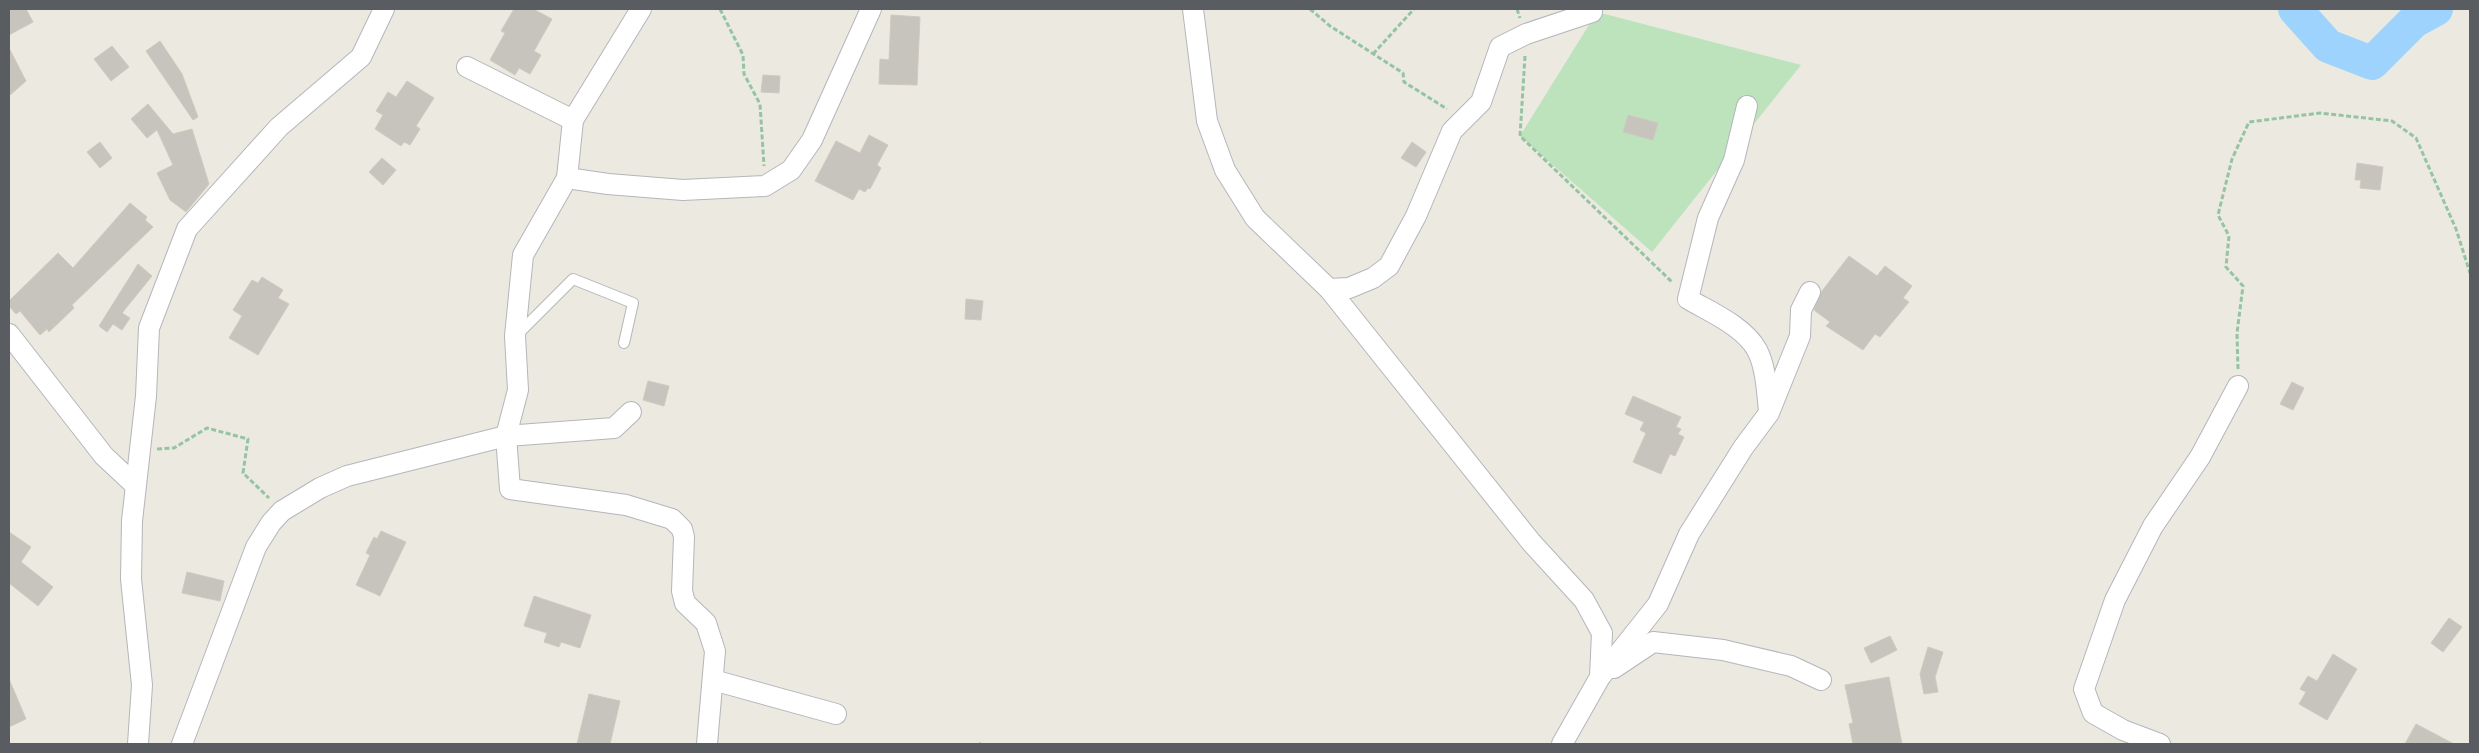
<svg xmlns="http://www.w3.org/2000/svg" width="2479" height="753" font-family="Karla,sans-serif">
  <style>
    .green { fill: #bce3bc }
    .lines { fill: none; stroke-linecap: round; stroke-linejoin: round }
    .river { stroke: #9ed3fd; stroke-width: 34 }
    .building { fill: #c6c4bd; stroke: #d0cabe }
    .service-casing { stroke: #b3b6bb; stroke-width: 12 }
    .minor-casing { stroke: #b3b6bb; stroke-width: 22 }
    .path { stroke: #95c4a3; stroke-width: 3; stroke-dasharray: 5 2.5; stroke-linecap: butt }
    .service { stroke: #fff; stroke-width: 10 }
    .minor { stroke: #fff; stroke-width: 20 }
  </style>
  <rect width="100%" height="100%" fill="#ece9e0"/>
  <!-- green -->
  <path class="green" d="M1597 12 1801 65 1652 252 1520 136Z"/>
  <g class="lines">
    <!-- river -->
    <path class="river" d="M2295 9 2328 46 2372 63 2414 21 2436 9"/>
  </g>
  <!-- building -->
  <g class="building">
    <path d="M9 9H26L33 22 9 35Z"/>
    <path d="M514 9H533L552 19 534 51 541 55 530 74 519 68 515 75 490 60 505 33 501 31Z"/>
    <path d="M891 15 920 17 917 85 879 84 880 59 889 60Z"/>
    <path d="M160 41 182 74 198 117 193 120 146 51Z"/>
    <path d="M112 46 129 67 111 81 94 59Z"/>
    <path d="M9 48 26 81 9 96Z"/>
    <path d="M763 75 780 76 779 93 761 92Z"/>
    <path d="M407 81 434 98 416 126 420 129 410 145 404 142 401 146 375 129 383 115 376 111 388 92 396 97Z"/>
    <path d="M148 104 173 134 192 129 209 184 186 212 170 200 157 173 173 165 157 130 147 138 131 119Z"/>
    <path d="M1628 115 1658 123 1653 140 1623 132Z"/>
    <path d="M869 135 888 145 877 165 881 168 870 189 868 188 865 192 859 189 853 200 815 181 836 141 860 153Z"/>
    <path d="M100 142 112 158 100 168 87 152Z"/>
    <path d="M1412 142 1426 152 1416 167 1401 158Z"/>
    <path d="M382 158 396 170 383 185 369 172Z"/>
    <path d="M2357 163 2383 167 2380 190 2360 188 2361 180H2355Z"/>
    <path d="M130 203 147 217 145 220 153 227 72 305 74 308 49 332 47 329 40 335 20 311 16 314 9 306V301L58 253 73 268Z"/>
    <path d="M1849 256 1877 276 1885 266 1912 286 1903 298 1909 302 1880 337 1875 334 1863 350 1826 326 1830 322 1814 310 1822 291Z"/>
    <path d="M138 264 152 276 122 313 130 318 122 330 113 324 107 332 99 326Z"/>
    <path d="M262 277 283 290 278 298 289 304 258 355 229 338 242 316 233 310 252 280 258 283Z"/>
    <path d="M966 299 983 301 981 320 965 319Z"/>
    <path d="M648 381 669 386 664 406 643 400Z"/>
    <path d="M2292 382 2304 388 2293 410 2280 404Z"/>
    <path d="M1633 396 1681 417 1676 427 1681 429 1678 434 1684 437 1675 456 1670 454 1661 474 1633 462 1646 433 1640 430 1644 422 1625 414Z"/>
    <path d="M381 531 406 542 380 596 356 585 370 555 366 553 374 537 377 539Z"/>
    <path d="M9 532 31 547 21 562 53 587 38 606 9 583Z"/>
    <path d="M187 572 224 581 220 601 182 593Z"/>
    <path d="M534 596 591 615 580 648 561 642 559 647 544 642 547 633 524 626Z"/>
    <path d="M2449 618 2462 627 2443 652 2431 643Z"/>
    <path d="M1890 636 1897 650 1871 663 1864 648Z"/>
    <path d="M1928 647 1943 652 1935 677 1938 692 1924 694 1920 674Z"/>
    <path d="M2333 654 2357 669 2327 720 2299 704 2306 692 2300 689 2308 676 2317 681Z"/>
    <path d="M1889 677 1902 744H1853L1849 724 1853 723 1845 685Z"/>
    <path d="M9 679 26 719 9 727Z"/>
    <path d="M589 694 620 701 610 744H577Z"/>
    <path d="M2416 724 2454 744H2405Z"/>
  </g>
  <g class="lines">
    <!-- service casing -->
    <g class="service-casing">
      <path id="service" d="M518 334 573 279 633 303 624 343"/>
    </g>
    <!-- minor casing -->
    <g class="minor-casing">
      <g id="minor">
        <path d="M641 9 573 120 567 178 523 255 515 336 518 390 506 436 510 489 626 505 672 519 682 529 684 537 682 591 685 603 706 623 715 651 707 744"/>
        <path d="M1193 9 1207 121 1225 170 1255 218 1329 289 1531 542 1584 600 1602 633 1600 677"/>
        <path d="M467 67 573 120"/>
        <path d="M1747 106 1734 160 1708 218 1688 299C1710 312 1744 326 1757 350 1766 367 1767 392 1769 411"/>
        <path d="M567 178 608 184 683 190 765 186 791 170 812 140 871 9"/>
        <path d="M1329 289 1349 288 1373 278 1389 266 1416 216 1452 131 1481 102 1500 47 1526 34 1592 12"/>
        <path d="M9 334 104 456 135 485"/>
        <path d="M1614 668 1653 642 1723 650 1791 666 1821 680"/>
        <path d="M713 680 836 714"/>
        <path d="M138 744 142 685 131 579 132 521 146 396 149 328 187 229 279 127 361 57 384 9"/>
        <path d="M182 744 256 547 271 523 282 511 320 488 347 476 506 436 614 428 631 412"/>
        <path d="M1562 744 1600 677 1658 604 1689 534 1743 448 1769 413 1800 336 1801 310 1810 292"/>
        <path d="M2160 744 2123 730 2093 713 2084 689 2115 600 2153 526 2200 457 2238 386"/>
      </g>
    </g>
    <!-- path -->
    <g class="path">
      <path d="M720 9 743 55 744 74 760 104 764 166"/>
      <path d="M1310 9 1330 26 1403 73 1404 82 1447 109"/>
      <path d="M1517 9 1520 18"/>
      <path d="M1373 54 1414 9"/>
      <path d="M1525 56 1520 136 1672 282"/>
      <path d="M2238 369 2237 333 2243 286 2226 267 2229 236 2218 215 2232 159 2249 122 2320 113 2392 121 2416 138 2456 229 2470 273"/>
      <path d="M157 449 174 448 207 428 248 439 243 473 269 498"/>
      <path d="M979 744H981"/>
    </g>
    <!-- service -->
    <use href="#service" class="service"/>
    <!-- minor -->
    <use href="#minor" class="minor"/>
  </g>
  <!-- border -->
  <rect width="2479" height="753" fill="none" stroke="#595c61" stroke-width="20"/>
</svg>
